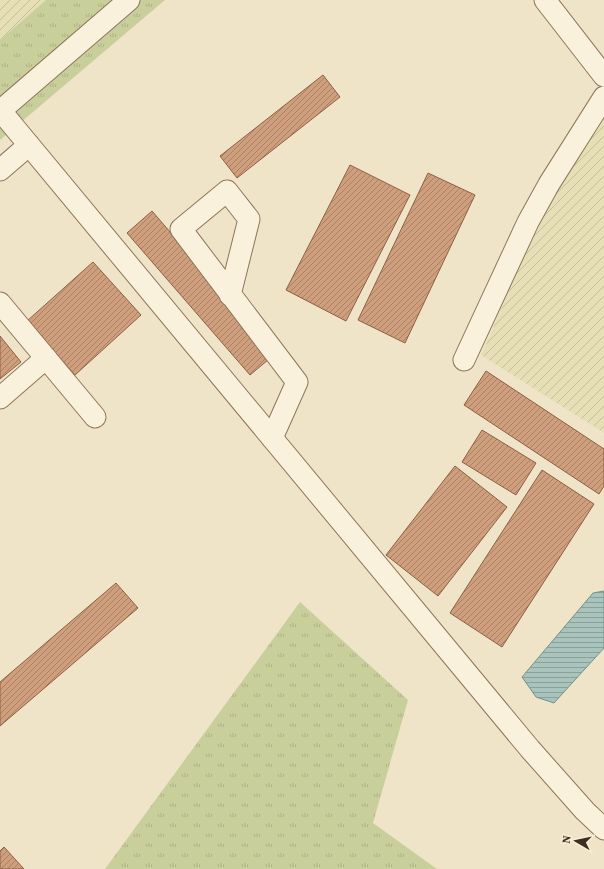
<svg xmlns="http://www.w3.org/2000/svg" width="604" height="869" font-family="'Source Serif 4',serif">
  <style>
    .farmland { fill: url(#farmland-furrows) }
    .grass { fill: url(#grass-tufts) }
    .water { fill: url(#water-rules); stroke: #6f938a }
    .building { fill: url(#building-hatch); stroke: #8d5f41 }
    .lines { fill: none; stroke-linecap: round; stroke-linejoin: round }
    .minor-casing { stroke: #8d765c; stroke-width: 23 }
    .minor { stroke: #faf1dc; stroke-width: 21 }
  </style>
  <defs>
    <pattern id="farmland-furrows" width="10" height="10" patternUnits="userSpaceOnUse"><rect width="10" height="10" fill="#e6deb5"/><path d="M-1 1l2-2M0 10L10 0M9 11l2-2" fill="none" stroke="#c6bf9b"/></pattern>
    <pattern id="grass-tufts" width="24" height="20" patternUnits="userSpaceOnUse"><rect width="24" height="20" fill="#c9cf9b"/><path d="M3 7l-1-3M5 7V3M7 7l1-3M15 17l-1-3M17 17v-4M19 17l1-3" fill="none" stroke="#aeb285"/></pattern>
    <pattern id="water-rules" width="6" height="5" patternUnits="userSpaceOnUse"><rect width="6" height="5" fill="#a9c4bc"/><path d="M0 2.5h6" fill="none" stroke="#8ba098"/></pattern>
    <pattern id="building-hatch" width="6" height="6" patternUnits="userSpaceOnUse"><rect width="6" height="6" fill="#cf9f7d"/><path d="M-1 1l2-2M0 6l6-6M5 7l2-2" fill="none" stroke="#a98266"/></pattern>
  </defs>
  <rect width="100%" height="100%" fill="#f0e4c8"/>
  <!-- farmland -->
  <g class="farmland">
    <path d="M0 0H46L0 40Z"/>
    <path d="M604 105V433L481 355 559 176Z"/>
  </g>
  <!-- grass -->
  <g class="grass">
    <path d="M46 0H165L0 140V40Z"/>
    <path d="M300 602 408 700 373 823 437 869H105Z"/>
  </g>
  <!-- water -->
  <path class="water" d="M604 591V648L554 703 536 697 522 677 593 593Z"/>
  <!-- building -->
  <g class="building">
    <path d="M323 75 340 97 237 178 220 156Z"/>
    <path d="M350 165 410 195 346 321 286 290Z"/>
    <path d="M428 173 475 195 405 343 358 320Z"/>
    <path d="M152 211 275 354 250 375 127 233Z"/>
    <path d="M93 262 141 315 75 375 27 321Z"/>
    <path d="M0 336 21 362 0 379Z"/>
    <path d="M486 371 604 449V486L599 494 464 405Z"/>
    <path d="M482 430 536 463 516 495 462 462Z"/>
    <path d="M455 466 507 507 438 596 386 555Z"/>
    <path d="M542 470 594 504 502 647 450 613Z"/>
    <path d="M116 583 138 608 0 726V682Z"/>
    <path d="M4 847 24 869H0V851Z"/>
  </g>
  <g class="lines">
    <!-- minor casing -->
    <g class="minor-casing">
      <g id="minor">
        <path d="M545 0 604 76"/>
        <path d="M0 110 530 749 585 811 604 829"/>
        <path d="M0 111 129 0"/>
        <path d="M0 170 29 145"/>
        <path d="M230 295 249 219 227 191 181 229 297 382 272 438"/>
        <path d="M0 303 95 417"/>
        <path d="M464 360 528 222 549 184 604 97"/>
        <path d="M0 398 46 358"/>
      </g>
    </g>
    <!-- minor -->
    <use href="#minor" class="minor"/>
  </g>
  <!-- north arrow -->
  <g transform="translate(576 841) rotate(279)" stroke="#f7eed8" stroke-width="3" paint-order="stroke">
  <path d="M0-3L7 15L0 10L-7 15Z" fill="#3d2e20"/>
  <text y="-6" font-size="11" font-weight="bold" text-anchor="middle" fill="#3d2e20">N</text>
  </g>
</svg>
